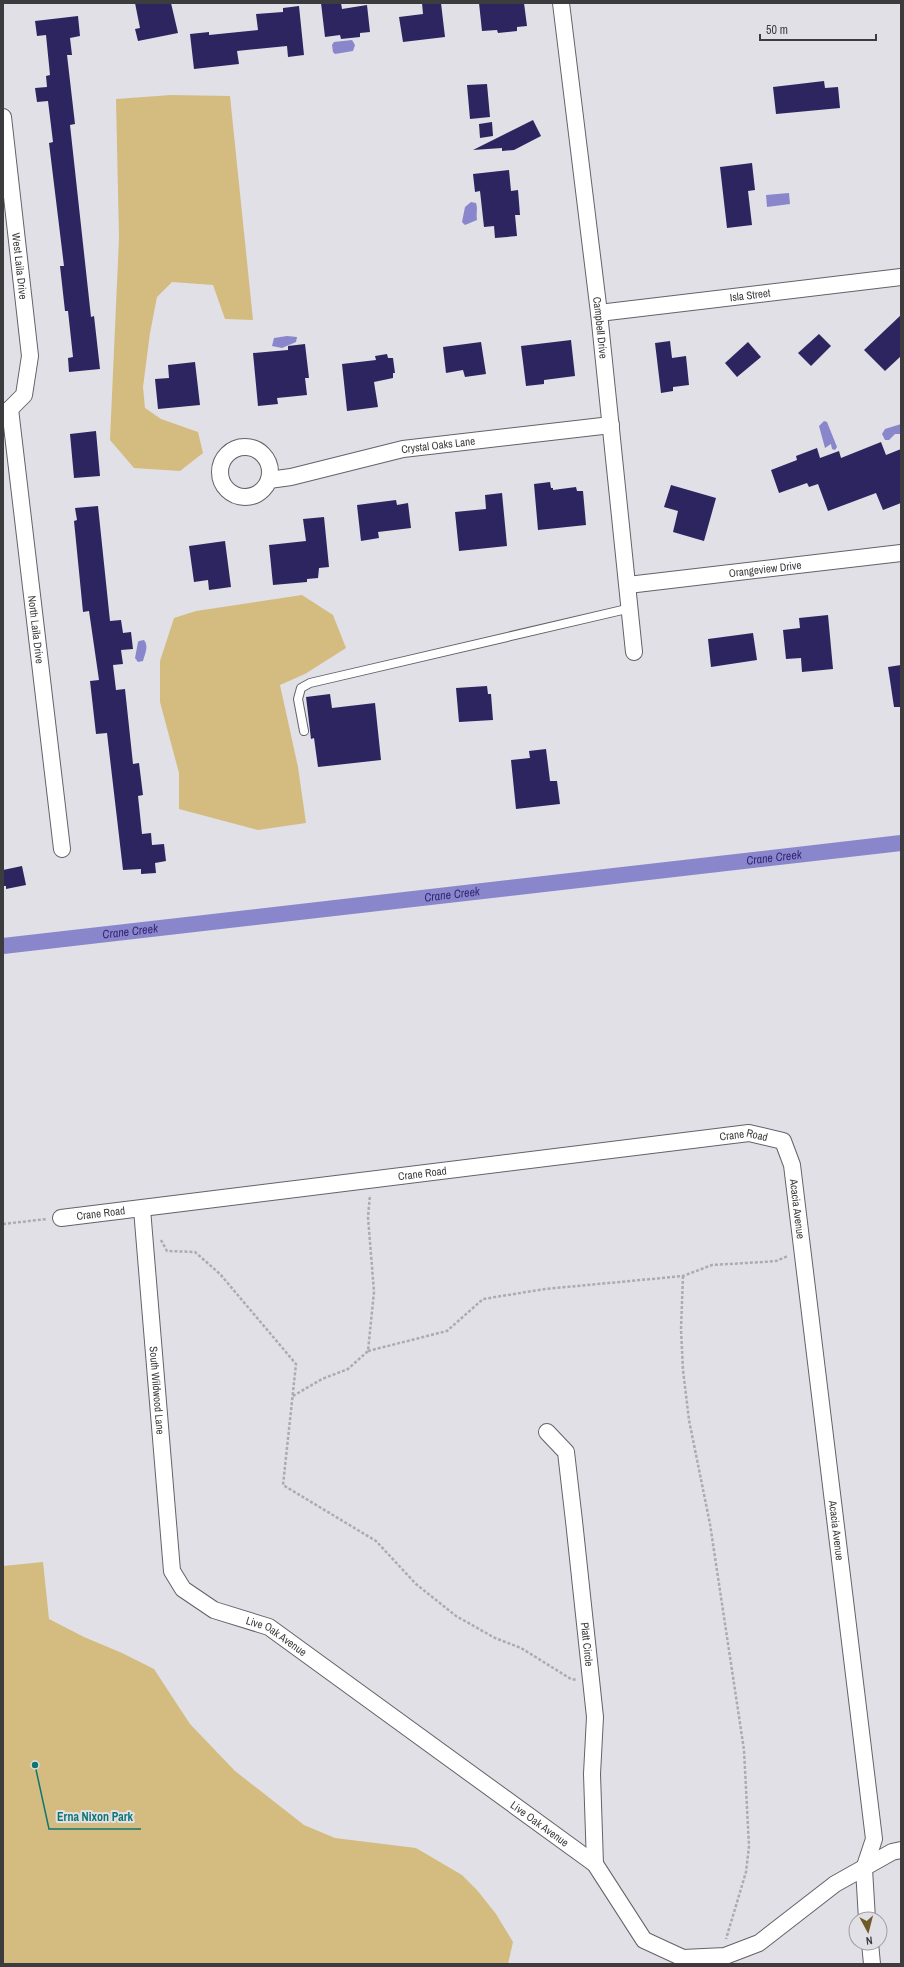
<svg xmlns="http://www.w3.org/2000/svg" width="904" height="1967" font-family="'Archivo Narrow',sans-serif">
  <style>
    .green { fill: #d4bc80 }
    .water { fill: #8986cb }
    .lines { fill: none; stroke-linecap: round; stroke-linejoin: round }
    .canal { stroke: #8986cb; stroke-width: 16 }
    .building { fill: #2d2560 }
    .lane-casing { stroke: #626368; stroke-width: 10 }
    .street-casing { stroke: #626368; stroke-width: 18 }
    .path { stroke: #ababb0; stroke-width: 2.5; stroke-dasharray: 3 2; stroke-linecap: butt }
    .lane { stroke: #fff; stroke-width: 8 }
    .street { stroke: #fff; stroke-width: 16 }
    .labels { text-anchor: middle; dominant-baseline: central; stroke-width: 4; stroke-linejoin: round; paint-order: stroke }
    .street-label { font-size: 11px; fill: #3c3c3e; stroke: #e0e0e6 }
    .water-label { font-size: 12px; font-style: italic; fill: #342676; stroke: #e0e0e6 }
    .leader { fill: none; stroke: #0f766e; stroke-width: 1.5 }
    .callout-dot { fill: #0f766e; stroke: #e0e0e6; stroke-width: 1.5 }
    .callout-label { font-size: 12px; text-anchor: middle; font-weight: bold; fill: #0f766e; stroke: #e0e0e6; stroke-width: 4; stroke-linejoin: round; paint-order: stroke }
  </style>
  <rect width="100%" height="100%" fill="#e0e0e6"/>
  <!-- green -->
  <g class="green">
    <path d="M171 95 230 96 253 320 225 319 213 285 172 282 157 297 150 333 143 387 145 408 161 419 198 432 203 453 180 471 134 468 110 440 119 238 116 99Z"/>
    <path d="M302 595 333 615 346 648 305 674 280 685 298 767 306 823 258 830 179 809V773L160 702V661L174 618 196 611Z"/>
    <path d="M43 1562 49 1619 84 1637 122 1653 154 1669 190 1724 235 1771 304 1825 335 1838 416 1848 462 1875 477 1890 496 1914 513 1942 508 1964H3V1566Z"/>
  </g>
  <!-- water -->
  <g class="water">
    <path d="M352 40 355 45 353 51 335 54 333 52 332 45 334 42Z"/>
    <path d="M789 193 790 204 767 207 766 195Z"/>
    <path d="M471 202 476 203C478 209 476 214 477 220L465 225 462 222 465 207Z"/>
    <path d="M287 336 297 337 296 342 282 348 272 346 274 338Z"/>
    <path d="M824 421 827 422 837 447 835 450 832 449 831 444 825 448 819 426Z"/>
    <path d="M901 424V434H895L889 440H885L882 434 885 429Z"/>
    <path d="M144 640C149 646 145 654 143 661L138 662 135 658 138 642 139 641Z"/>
  </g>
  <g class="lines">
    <!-- canal -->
    <path class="canal" id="s1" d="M3 946 901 843"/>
  </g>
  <!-- building -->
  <g class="building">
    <path d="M135 3H171L178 33 138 41 135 29 140 28Z"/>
    <path d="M321 3H341L342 9 367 5 370 32 360 33V37L341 39 340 35 325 37Z"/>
    <path d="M422 3H441L445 37 403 42 399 17 423 14Z"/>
    <path d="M479 3H524L527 26 517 27V31L498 33 497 30 482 31Z"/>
    <path d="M299 6 304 55 288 57 287 46 237 51 239 64 194 69 190 34 209 32V35L258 30 256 14 283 12V8Z"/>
    <path d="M78 16 80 36 70 38 72 55H67L75 124 70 125 91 317 94 316 100 369 69 372 68 358 73 357 68 311H65L60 266H64L49 143 53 142 48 101 37 102 35 88 47 87 46 76 50 75 46 35 37 36 35 21Z"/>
    <path d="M824 81 825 88 838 87 840 108 776 114 773 87Z"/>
    <path d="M487 84 490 117 470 119 467 85Z"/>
    <path d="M533 120 541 136 514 150 502 151V148L473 150Z"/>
    <path d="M492 122 493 136 480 138 479 124Z"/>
    <path d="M752 163 755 190 748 191 752 225 727 228 720 167Z"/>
    <path d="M509 170 511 191 518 190 520 215H515L517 236 495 238 494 226 484 227 480 191 475 192 473 174Z"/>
    <path d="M901 315V356L885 371 864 350Z"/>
    <path d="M819 334 831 346 811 366 798 353Z"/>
    <path d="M571 340 575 376 544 380V384L526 386 521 346Z"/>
    <path d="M670 341 672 358 686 356 689 385 673 387V391L661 393 655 343Z"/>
    <path d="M481 342 486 374 465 377 463 370 446 373 443 347Z"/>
    <path d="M748 342 761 357 737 377 725 363Z"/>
    <path d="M305 344 309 378H305L307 395 277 398 278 404 258 406 253 353 288 350V346Z"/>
    <path d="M387 354 388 358H393L395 373H393V378L374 382 378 407 347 411 342 364 376 360 375 356Z"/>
    <path d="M195 362 200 405 158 409 155 379 169 378 168 365Z"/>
    <path d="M96 431 100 476 74 478 70 434Z"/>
    <path d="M881 442 886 455 901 449V503L883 510 876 493 828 511 818 484 809 487 807 483 779 493 771 470 797 460 796 456 817 448 820 458 839 451 841 458Z"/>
    <path d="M550 482 551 488H553V490L576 487 577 491H583L586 525 538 530 534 484Z"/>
    <path d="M671 485 716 498 704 541 673 532 678 511 664 507Z"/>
    <path d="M502 493 507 546 459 551 455 512 486 509 485 495Z"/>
    <path d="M396 500 397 505 408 503 411 528 378 532 379 538 361 541 357 505Z"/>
    <path d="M98 506 110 621 121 620 123 633 131 632 133 649 121 650 123 664 113 665 116 690 125 689 133 764 139 763 143 795 138 796 142 834 151 833 152 845 164 844 166 861 155 863 156 873 141 874V869L123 870 107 733 96 734 90 681 99 680 89 611 83 612 74 521 77 520 75 508Z"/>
    <path d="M324 517 329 567 319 568 318 578 307 579V582L273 585 269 545 306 541 303 519Z"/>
    <path d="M225 541 231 587 209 590 208 580 194 582 189 546Z"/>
    <path d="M828 615 833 669 802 672 801 658 786 659 783 630 800 628 799 618Z"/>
    <path d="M753 633 757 660 711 667 708 639Z"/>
    <path d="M901 665V707H894L888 667Z"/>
    <path d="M487 686 488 694H491L493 720 459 722 456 688Z"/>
    <path d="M330 694 332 708 375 703 381 760 318 767 314 738 311 739 306 697Z"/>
    <path d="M546 749 550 781H557L560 804 516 809 511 760 530 758 529 751Z"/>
    <path d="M22 866 26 885 6 889V886H3V870Z"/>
  </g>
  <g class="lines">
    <!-- lane casing -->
    <g class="lane-casing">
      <path id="lane" d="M304 731 298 699 301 688 310 683 631 608"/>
    </g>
    <!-- street casing -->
    <g class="street-casing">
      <g id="street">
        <path id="s2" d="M561 3 599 313 634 652"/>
        <path id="s3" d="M3 117 30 356 24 395 10 409"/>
        <path id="s4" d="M599 313 901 277"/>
        <path id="s5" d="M10 409 62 849"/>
        <circle cx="245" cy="472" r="25"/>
        <path id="s6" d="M269 480 291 477 403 449 611 425"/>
        <path id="s7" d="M628 585 901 553"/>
        <path id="s8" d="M142 1209 172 1571 183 1589 214 1610 269 1627 595 1864 644 1940 683 1958 725 1956 759 1943 835 1884 892 1852 901 1850"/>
        <path id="s9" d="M61 1218 749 1133 783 1141 792 1165 874 1839 864 1869 867 1919"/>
        <path id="s10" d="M547 1432 566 1452 574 1521 595 1717 592 1774 595 1864"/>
        <path d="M870 1943 872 1964"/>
      </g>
    </g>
    <!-- path -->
    <g class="path">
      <path d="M3 1224 47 1219"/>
      <path d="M161 1240 167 1251 195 1252 220 1274 296 1364 283 1485 376 1541 416 1584 456 1616 495 1638 521 1648 571 1679 577 1680"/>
      <path d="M683 1276 681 1329 683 1370 689 1420 710 1524 744 1750 749 1846 746 1872 726 1939"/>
      <path d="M368 1351 447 1331 483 1299 545 1289 683 1276 712 1265 763 1262 776 1261 788 1256"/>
      <path d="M293 1396 322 1379 348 1369 368 1351 374 1292 368 1217 370 1195"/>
    </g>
    <!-- lane -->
    <use href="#lane" class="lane"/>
    <!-- street -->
    <use href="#street" class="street"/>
  </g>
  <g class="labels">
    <!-- street labels -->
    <g class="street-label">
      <text stroke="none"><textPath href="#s3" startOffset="150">West Laila Drive</textPath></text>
      <text stroke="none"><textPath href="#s4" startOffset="152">Isla Street</textPath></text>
      <text stroke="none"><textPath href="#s2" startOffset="327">Campbell Drive</textPath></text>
      <text stroke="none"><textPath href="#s6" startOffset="173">Crystal Oaks Lane</textPath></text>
      <text stroke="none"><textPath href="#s7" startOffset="138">Orangeview Drive</textPath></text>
      <text stroke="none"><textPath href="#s5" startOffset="222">North Laila Drive</textPath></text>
      <text stroke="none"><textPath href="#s9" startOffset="688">Crane Road</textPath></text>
      <text stroke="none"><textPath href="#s9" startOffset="364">Crane Road</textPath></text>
      <text stroke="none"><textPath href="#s9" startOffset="798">Acacia Avenue</textPath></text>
      <text stroke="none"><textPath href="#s9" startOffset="40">Crane Road</textPath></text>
      <text stroke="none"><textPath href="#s8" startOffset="182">South Wildwood Lane</textPath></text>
      <text stroke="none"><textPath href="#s9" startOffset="1122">Acacia Avenue</textPath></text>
      <text stroke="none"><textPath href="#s8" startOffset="490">Live Oak Avenue</textPath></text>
      <text stroke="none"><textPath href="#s10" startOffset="221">Platt Circle</textPath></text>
      <text stroke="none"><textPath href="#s8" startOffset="814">Live Oak Avenue</textPath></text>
    </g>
    <!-- water labels -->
    <g class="water-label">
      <text stroke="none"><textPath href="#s1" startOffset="776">Crane Creek</textPath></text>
      <text stroke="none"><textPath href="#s1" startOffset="452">Crane Creek</textPath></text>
      <text stroke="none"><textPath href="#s1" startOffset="128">Crane Creek</textPath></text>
    </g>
  </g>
  <!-- callouts -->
  <path class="leader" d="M35 1765L49 1829H141"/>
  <circle class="callout-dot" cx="35" cy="1765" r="4"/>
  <g class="callout-label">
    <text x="95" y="1821">Erna Nixon Park</text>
  </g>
  <!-- border -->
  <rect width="904" height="1967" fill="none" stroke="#3c3c3e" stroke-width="8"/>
  <!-- north arrow -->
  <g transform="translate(868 1931) rotate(173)"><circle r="19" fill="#e0e0e6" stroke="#9e9ea3"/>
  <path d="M0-3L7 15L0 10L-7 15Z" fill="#6d5a28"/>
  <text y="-6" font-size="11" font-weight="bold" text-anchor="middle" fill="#3c3c3e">N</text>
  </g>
  <!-- scale -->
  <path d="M760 34v6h116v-6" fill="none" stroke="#3c3c3e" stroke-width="2"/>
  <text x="766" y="34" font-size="12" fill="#3c3c3e" stroke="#e0e0e6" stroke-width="3" paint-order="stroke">50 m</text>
</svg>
